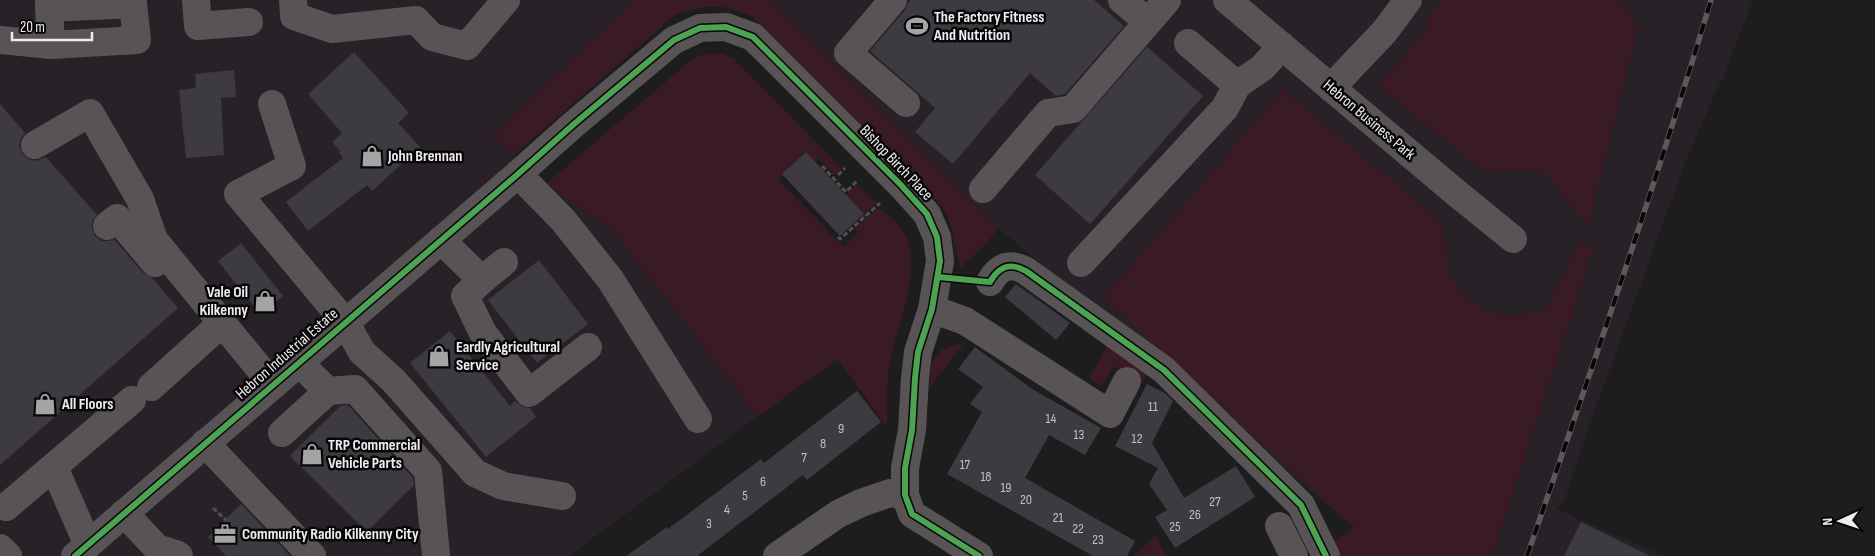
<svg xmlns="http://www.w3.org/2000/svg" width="1875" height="556" font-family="'Sofia Sans Condensed',sans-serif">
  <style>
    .built { fill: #282228 }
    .green { fill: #3b1b23 }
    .building { fill: #3d3a42 }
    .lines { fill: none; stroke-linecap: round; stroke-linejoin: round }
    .path { stroke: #524f51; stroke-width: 3; stroke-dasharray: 5 2.5; stroke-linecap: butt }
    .minor { stroke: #585456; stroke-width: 28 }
    .rail-casing { stroke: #5b595a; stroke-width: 5.5 }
    .rail { stroke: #080708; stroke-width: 4; stroke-dasharray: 11; stroke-linecap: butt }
    .cycleway-casing { stroke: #080708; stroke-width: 9 }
    .cycleway { stroke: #4ca352; stroke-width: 6 }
    .labels { text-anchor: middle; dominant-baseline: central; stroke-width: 5; stroke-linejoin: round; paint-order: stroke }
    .number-label { font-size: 14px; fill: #c2c0c3 }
    .poi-label { font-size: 16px; font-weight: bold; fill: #eeecee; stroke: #080708; text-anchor: start }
    .street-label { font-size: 16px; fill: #eeecee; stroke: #080708 }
  </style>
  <rect width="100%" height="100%" fill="#1e1d1e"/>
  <!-- built -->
  <g class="built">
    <path d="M0 0H635L491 136 566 199 609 226 758 416 569 556H0Z"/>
    <path d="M769 0H1753L1722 80 1715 92 1684 166 1594 412 1564 502 1556 509 1663 556H1492L1593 251 1581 240 1544 311 1355 528 998 228Z"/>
  </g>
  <!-- green -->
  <g class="green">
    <path d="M635 0H769L998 228 987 243 960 268 950 222 942 206 753 17C721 2 709 5 676 14L514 155 491 136Z"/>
    <path d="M1442 0H1619L1639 26 1588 226 1544 173 1520 170 1491 172 1479 168 1379 87 1429 26 1426 20Z"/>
    <path d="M709 54H722L734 59 841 168 834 175 818 158 814 161 806 152 778 179 843 247 858 234 854 229 879 207C886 214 895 220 901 228 926 260 897 326 890 362 886 382 888 406 887 427L838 359 758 416 609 226 566 199 547 183 691 60 700 55Z"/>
    <path d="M1283 90 1435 216C1438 220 1442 225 1443 229 1448 241 1445 256 1449 268 1457 293 1478 312 1505 315 1518 317 1531 313 1544 311L1581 240 1593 251 1492 556H1333L1328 544 1354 527 1104 298Z"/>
    <path d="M857 184 876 203 864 214 846 195Z"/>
    <path d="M958 344 963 345 930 386C930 362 933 350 958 344Z"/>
    <path d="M1108 344 1147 375 1142 383 1113 366 1102 386 1089 379Z"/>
    <path d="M1156 535 1166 556H1134Z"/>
  </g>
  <!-- building -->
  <g class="building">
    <path d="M910 0H1094L1124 26 1065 94 1056 96 1030 73 953 164 915 132 935 108 870 51 905 10Z"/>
    <path d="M1147 47 1203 96 1090 224 1035 175Z"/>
    <path d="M354 52 409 113 398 123 420 147 372 191 367 185 308 231 286 202 343 158 339 153 340 151 332 142 342 133 308 94Z"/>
    <path d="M234 70 236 97 221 98 224 155 186 158 179 90 196 88 195 74Z"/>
    <path d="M0 104 25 133 21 138 19 145 22 153 27 158 35 161 46 157 97 215 92 221V228L95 236 102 241H109L114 239 143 273 152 278 178 308 0 465Z"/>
    <path d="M806 152 864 214 840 236 782 174Z"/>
    <path d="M241 243 283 296 260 314 218 261Z"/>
    <path d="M539 260 588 324 537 363 488 300Z"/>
    <path d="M1016 284 1070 323 1056 340 1005 297Z"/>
    <path d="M450 331 510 406 515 401 523 407 530 408 536 417 486 457 410 363Z"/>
    <path d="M975 347 1032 389 1101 428 1085 455 1049 435 1025 478 1135 541 1127 556H1093L947 474 982 412 970 404 983 387 958 369Z"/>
    <path d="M1147 384 1165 393 1173 401 1152 443 1184 498 1236 466 1255 497 1175 548 1155 517 1167 510 1149 484 1158 468 1115 446Z"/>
    <path d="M857 391 881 422 807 480 803 475 697 556H626L667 527 668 529 761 459 764 463Z"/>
    <path d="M348 405 413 478 414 485 367 532 290 456 340 406Z"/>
    <path d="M241 504 290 556H226L208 537Z"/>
    <path d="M1581 522 1650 556H1564Z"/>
  </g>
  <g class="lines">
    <!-- path -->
    <g class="path">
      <path d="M822 166 846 192 858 180"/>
      <path d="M838 175 845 168"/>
      <path d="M838 237 840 239 880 203"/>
      <path d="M213 508 226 520"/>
    </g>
    <!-- minor -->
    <g class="minor">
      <path d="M49 0V8L133 4V0"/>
      <path d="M196 0 198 26 249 22"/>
      <path d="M293 0 294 16 332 29 416 20 432 37 467 46 506 0"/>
      <path d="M893 0 848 53 906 103"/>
      <path d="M1122 0 1148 22"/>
      <path d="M1227 0 1454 191 1513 239"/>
      <path d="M49 8 51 45 137 40 133 4"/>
      <path d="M0 40 51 45"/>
      <path d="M1188 43 1237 85"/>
      <path d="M1331 88 1385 31 1408 0"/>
      <path d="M272 104 292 166 238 194 345 322 362 352 394 381 475 473 503 486 562 496"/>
      <path d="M35 145 90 113 140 199 154 240 273 385"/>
      <path d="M518 174 563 220 610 279 698 419"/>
      <path d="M983 189 1048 113 1073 109 1167 0"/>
      <path d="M107 226 117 218 155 263"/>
      <path d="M441 240 482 280 465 296 483 333 529 393 588 347"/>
      <path d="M1081 263 1225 108 1237 85 1262 68 1282 46"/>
      <path d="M482 280 504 262"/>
      <path d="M990 282C999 266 1010 262 1026 271L1164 370 1301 505 1326 556"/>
      <path d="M932 309 965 321 1110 414 1127 381"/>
      <path d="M299 363 328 391 355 389 428 471 436 556"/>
      <path d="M151 387 212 332"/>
      <path d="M282 433 328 391"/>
      <path d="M205 443 312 556"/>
      <path d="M54 467 88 545"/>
      <path d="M6 507 132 400"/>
      <path d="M124 513 157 548 176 554 179 556"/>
      <path d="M1279 526 1294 556"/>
      <path d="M0 548 8 556"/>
      <path d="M75 556 518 174 574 124 674 40 700 28 726 27 753 37 900 184 927 214 937 237 940 261 932 309 918 352 915 378 912 430 905 468V495L912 514 979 556"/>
      <path d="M777 556 838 514 861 503 890 493 905 495"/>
    </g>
    <!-- rail casing -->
    <g class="rail-casing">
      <path id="rail" d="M1527 556C1591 371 1655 187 1711 0"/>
    </g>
    <!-- rail -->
    <use href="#rail" class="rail"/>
    <!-- cycleway casing -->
    <g class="cycleway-casing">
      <g id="cycleway">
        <path d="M938 277 990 282C999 266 1010 262 1026 271L1164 370 1301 505 1326 556"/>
        <path d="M75 556 518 174 574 124 674 40 700 28 726 27 753 37 900 184 927 214 937 237 940 261 932 309 918 352 915 378 912 430 905 468V495L912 514 979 556"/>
      </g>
    </g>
    <!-- cycleway -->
    <use href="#cycleway" class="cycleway"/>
  </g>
  <!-- icons -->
  <defs>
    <g id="stadium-bare" transform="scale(1.725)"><path d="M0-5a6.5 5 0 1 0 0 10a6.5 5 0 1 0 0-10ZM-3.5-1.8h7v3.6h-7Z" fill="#a5a4a5" stroke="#080708" stroke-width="2.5" paint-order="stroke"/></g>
    <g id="shop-bare" transform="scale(1.725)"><path d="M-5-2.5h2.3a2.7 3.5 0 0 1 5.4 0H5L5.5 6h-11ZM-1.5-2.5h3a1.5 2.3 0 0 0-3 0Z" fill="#a5a4a5" stroke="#080708" stroke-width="2.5" paint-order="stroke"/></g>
    <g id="office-bare" transform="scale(1.725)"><path d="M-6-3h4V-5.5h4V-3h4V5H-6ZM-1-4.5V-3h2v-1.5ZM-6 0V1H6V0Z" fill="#a5a4a5" stroke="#080708" stroke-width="2.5" paint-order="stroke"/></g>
  </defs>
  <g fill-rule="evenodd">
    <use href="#stadium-bare" x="917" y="26"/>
    <use href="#shop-bare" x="372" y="156"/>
    <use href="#shop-bare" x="265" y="301"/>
    <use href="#shop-bare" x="439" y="356"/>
    <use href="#shop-bare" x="45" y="404"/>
    <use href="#shop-bare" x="312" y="454"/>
    <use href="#office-bare" x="225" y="534"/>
  </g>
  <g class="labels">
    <!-- number labels -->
    <g class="number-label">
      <text x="1153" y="406">11</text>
      <text x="1051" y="418">14</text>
      <text x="841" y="428">9</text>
      <text x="1079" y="434">13</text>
      <text x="1137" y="438">12</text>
      <text x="823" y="443">8</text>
      <text x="804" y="457">7</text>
      <text x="965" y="464">17</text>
      <text x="986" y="476">18</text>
      <text x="763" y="481">6</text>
      <text x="1006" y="487">19</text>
      <text x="745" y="495">5</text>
      <text x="1026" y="499">20</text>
      <text x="1215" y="501">27</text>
      <text x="727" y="509">4</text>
      <text x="1195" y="514">26</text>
      <text x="1058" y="517">21</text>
      <text x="709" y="523">3</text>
      <text x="1175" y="526">25</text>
      <text x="1078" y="528">22</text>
      <text x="1098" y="539">23</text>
    </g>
    <!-- poi labels -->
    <g class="poi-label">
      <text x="934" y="17">The Factory Fitness<tspan x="934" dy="18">And Nutrition</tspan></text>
      <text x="388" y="156">John Brennan</text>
      <text x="248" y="292" text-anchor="end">Vale Oil<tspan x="248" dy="18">Kilkenny</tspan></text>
      <text x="456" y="347">Eardly Agricultural<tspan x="456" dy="18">Service</tspan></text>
      <text x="62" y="404">All Floors</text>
      <text x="328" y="445">TRP Commercial<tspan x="328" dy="18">Vehicle Parts</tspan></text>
      <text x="242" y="534">Community Radio Kilkenny City</text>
    </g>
    <!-- street labels -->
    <g class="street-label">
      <text transform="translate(1369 120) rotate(40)">Hebron Business Park</text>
      <text transform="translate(896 163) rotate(46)">Bishop Birch Place</text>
      <text transform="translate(287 354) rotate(-41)">Hebron Industrial Estate</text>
    </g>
  </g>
  <!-- north arrow -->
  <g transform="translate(1840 521) rotate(267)" stroke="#080708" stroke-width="4" paint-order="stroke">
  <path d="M0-4L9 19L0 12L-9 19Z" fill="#eeecee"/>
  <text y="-8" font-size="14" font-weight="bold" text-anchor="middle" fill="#eeecee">N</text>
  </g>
  <!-- scale -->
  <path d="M12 32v8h80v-8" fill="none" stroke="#eeecee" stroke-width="2.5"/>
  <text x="20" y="32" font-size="15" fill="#eeecee" stroke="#080708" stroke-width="4" paint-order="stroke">20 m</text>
</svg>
